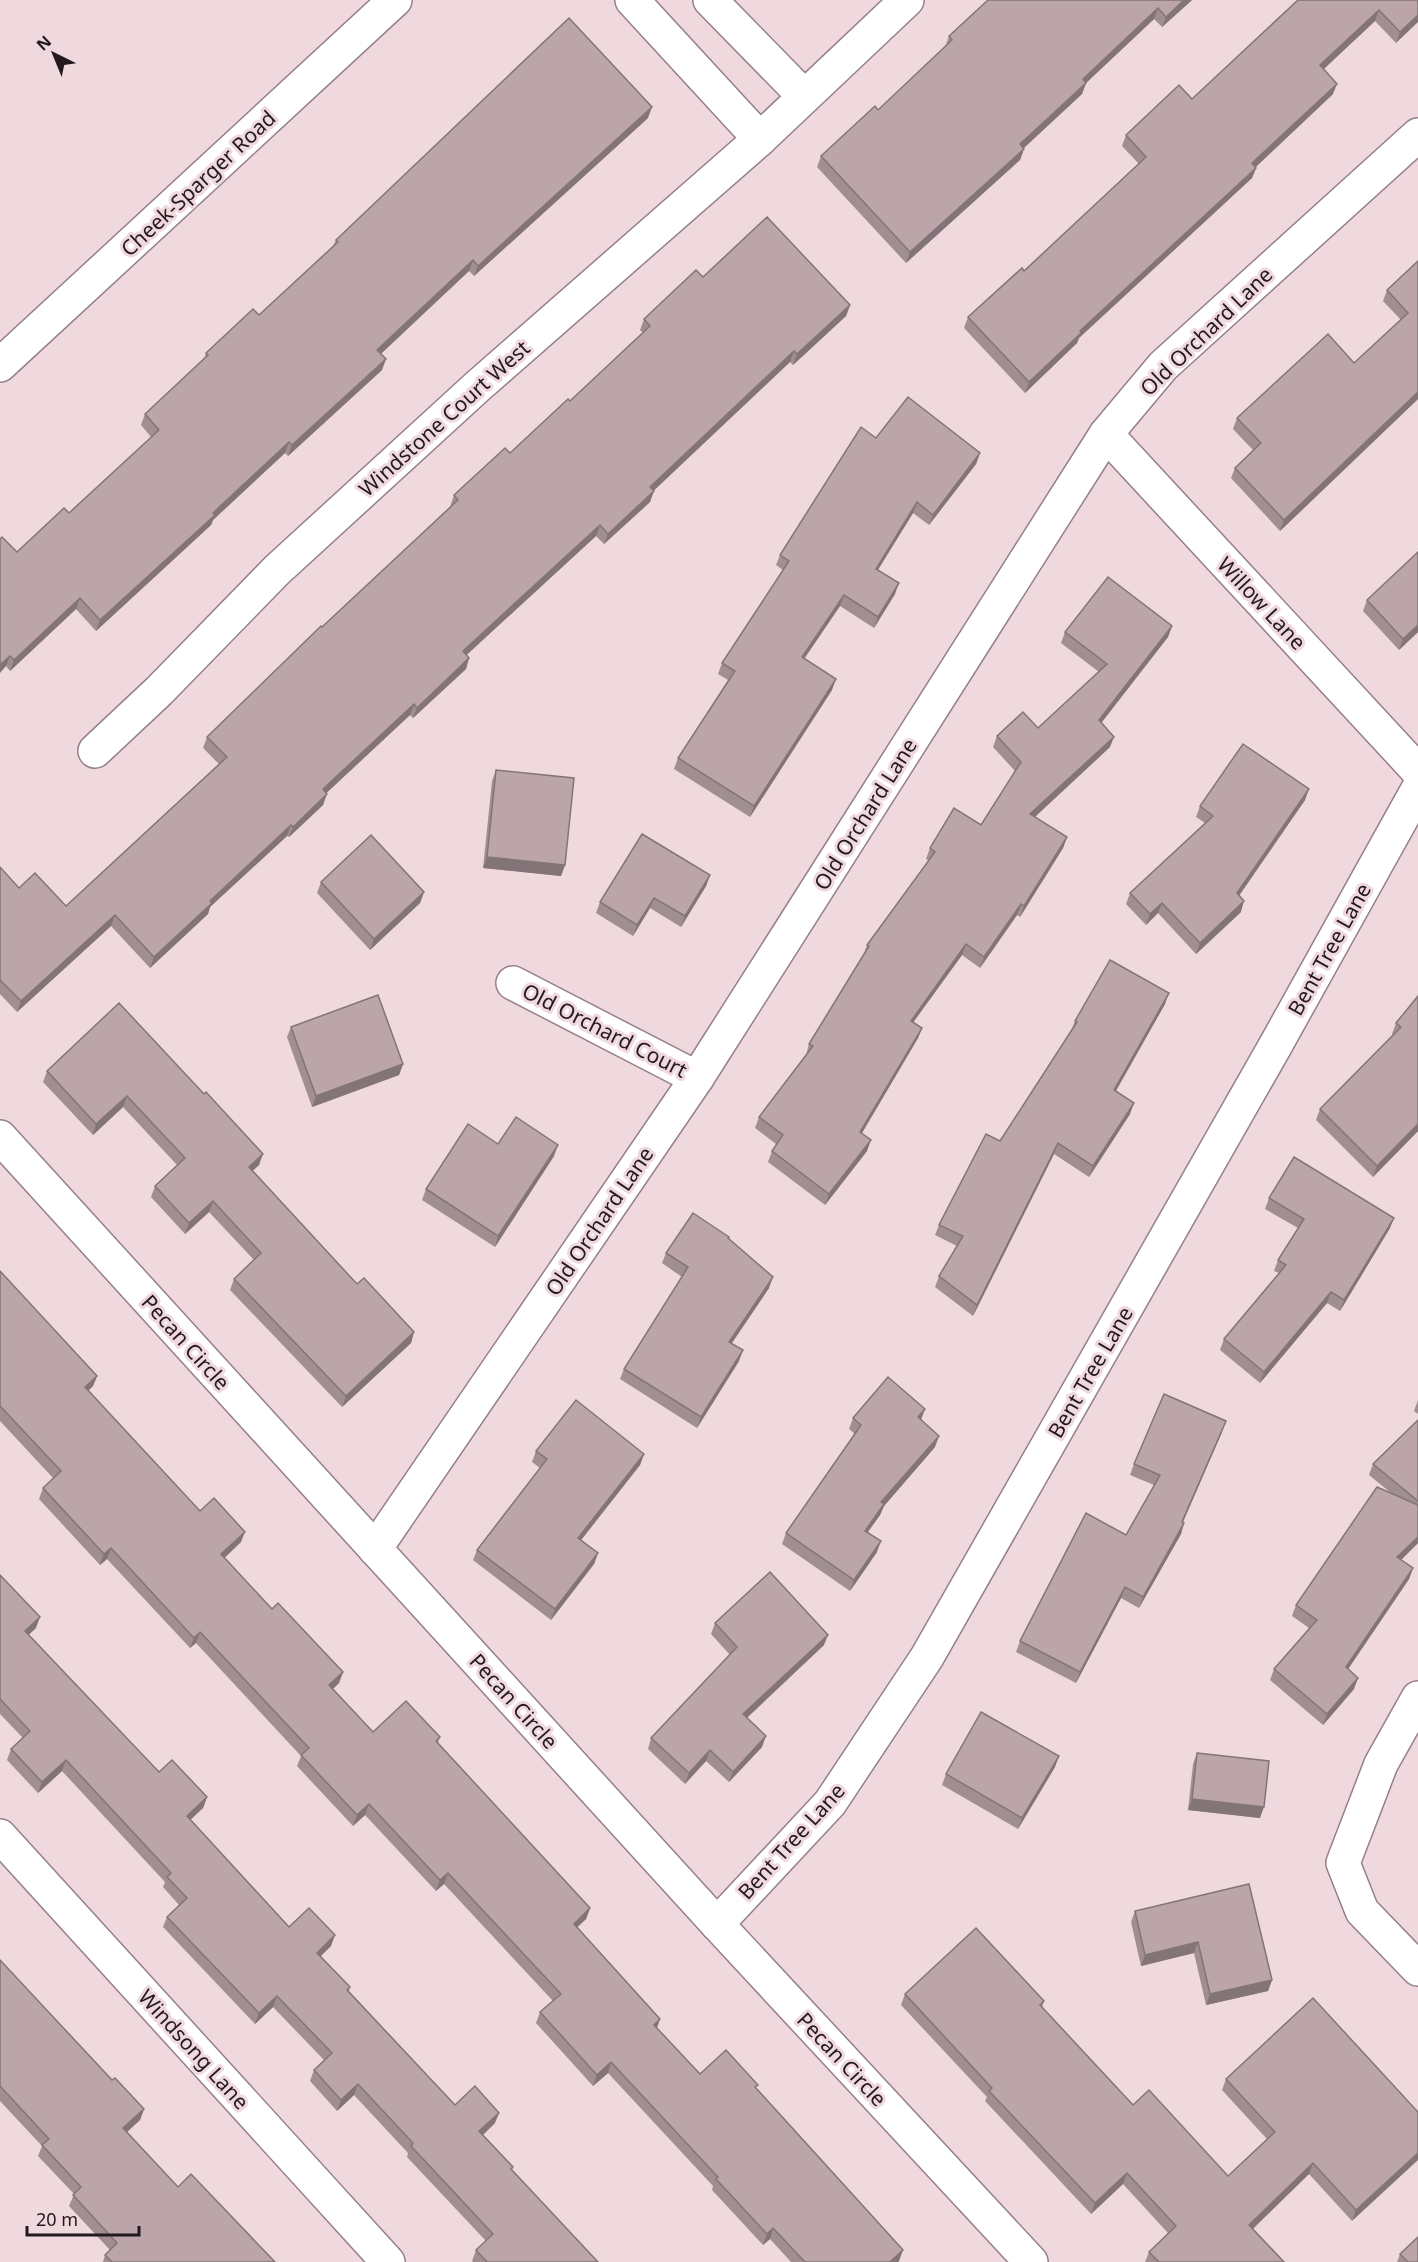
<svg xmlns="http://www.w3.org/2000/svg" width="1418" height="2262" font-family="'Noto Sans',sans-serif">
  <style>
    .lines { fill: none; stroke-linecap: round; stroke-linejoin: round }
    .street-casing { stroke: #958085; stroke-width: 36 }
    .secondary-casing { stroke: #958085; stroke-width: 36 }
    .street { stroke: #fff; stroke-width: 33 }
    .secondary { stroke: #fff; stroke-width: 33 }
    .wall { fill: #a18e92 }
    .shaded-wall { fill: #837477 }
    .building { fill: #bba5aa; stroke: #837477; stroke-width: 1.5 }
    .labels { text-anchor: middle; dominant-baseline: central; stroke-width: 6; stroke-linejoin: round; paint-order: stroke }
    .street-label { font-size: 21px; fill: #221a1c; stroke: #f0d9de }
  </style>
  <rect width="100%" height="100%" fill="#f0d9de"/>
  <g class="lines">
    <!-- street casing -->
    <g class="street-casing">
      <g id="street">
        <path d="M632 0 760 139"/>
        <path d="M710 0 804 96"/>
        <path d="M1106 434 1418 771"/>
        <path d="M95 751 159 691 277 570 478 386 760 139 907 0"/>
        <path d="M513 983 697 1078"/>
        <path d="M0 1137 717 1924 1031 2262"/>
        <path d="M375 1549 697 1078 1106 434 1163 366 1418 135"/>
        <path d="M1418 1698 1381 1764 1343 1863 1362 1911 1418 1969"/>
        <path d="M0 1836 388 2262"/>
        <path d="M717 1924 830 1803 927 1657 1274 1048 1418 789"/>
      </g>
    </g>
    <!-- secondary casing -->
    <g class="secondary-casing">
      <path id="secondary" d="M0 365 395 0"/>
    </g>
    <!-- street -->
    <use href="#street" class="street"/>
    <!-- secondary -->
    <use href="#secondary" class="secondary"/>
  </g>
  <!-- wall -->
  <g class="wall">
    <path d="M988 0H1192L1162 27 1154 19 1086 83 1082 94 1024 148 1020 160 906 263 817 167 821 156 878 110 945 47 949 36Z"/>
    <path d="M1298 0H1418L1396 43 1375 21 1324 69 1333 94 1256 167V168L1252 178 1079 338 1077 343 1025 393 964 328 968 317 1024 271 1139 164 1122 146 1126 135 1192 99Z"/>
    <path d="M648 118 474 276 469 271 381 354 382 370 288 456 285 453 213 520 211 525 96 631 76 609 10 671 6 666 17 552 69 513 151 437 141 425 145 414 204 359 206 353 259 315 333 246 336 240Z"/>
    <path d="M1418 261V399L1280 531 1231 478 1235 468 1253 450 1233 429 1237 418 1354 363 1401 320 1383 301 1387 290Z"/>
    <path d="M703 277 850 305 846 316 793 365 790 362 653 491 650 502 604 544 596 536 466 655 469 658 466 669 413 718 410 715 326 793 323 805 289 837 287 836 210 907 208 914 150 968 111 926 17 1012 0 994V867L19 888 66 906 219 764 203 748 207 737 450 507 454 495 510 453 570 401 643 333 640 330 644 319Z"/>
    <path d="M876 438 980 453 976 464 929 525 913 513 878 570 895 594 874 628 840 606 804 658 832 690 750 817 674 769 678 758 728 680 718 674 722 663 783 570 776 565 780 555Z"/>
    <path d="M1367 600 1418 632 1399 650 1363 611Z"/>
    <path d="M1172 626 1168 637 1101 723 1110 747 1035 817 1067 837 1063 848 1020 917 1017 915 980 968 962 955 913 1022 922 1028 918 1038 862 1133 867 1151 825 1205 768 1162 772 1151 776 1144 755 1128 759 1117 806 1055 809 1044 863 956 867 945 929 861 926 859 930 848 981 825 1015 771 993 747 997 736 1038 728 1099 672 1061 643 1065 632Z"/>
    <path d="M496 770 565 865 561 876 483 868 492 781Z"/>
    <path d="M1305 800 1239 896 1241 912 1196 954 1158 913 1146 925 1126 904 1130 893 1205 823 1196 817 1200 806Z"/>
    <path d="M710 875 706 886 681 927 650 908 633 936 596 913 600 902Z"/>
    <path d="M321 882 424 892 420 903 370 950 317 893Z"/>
    <path d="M1418 996V1131L1373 1177 1316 1120 1320 1109 1393 1035 1392 1034 1396 1023Z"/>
    <path d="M119 1003 259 1165 252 1171 357 1284 414 1332 411 1343 342 1407 230 1290 234 1279 254 1260 209 1212 185 1234 151 1197 155 1186 177 1165 123 1107 93 1135 43 1082 47 1071Z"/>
    <path d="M1165 1004 1116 1091 1130 1114 1089 1177 1054 1154 973 1316 935 1287 939 1276 957 1246 935 1235 939 1225 1000 1141 1071 1031 1075 1021Z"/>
    <path d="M291 1027 403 1064 399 1075 312 1107 287 1037Z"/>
    <path d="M498 1144 554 1156 495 1247 422 1200 426 1189Z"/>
    <path d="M1269 1198 1390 1228 1340 1311 1327 1303 1260 1383 1220 1350 1224 1339 1279 1273 1274 1271 1278 1260 1298 1228 1265 1209Z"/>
    <path d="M728 1239 769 1288 732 1343 739 1361 697 1428 620 1379 624 1369 682 1277 662 1263 666 1253Z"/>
    <path d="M0 1271 97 1376 93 1386 88 1391 200 1511 241 1542 224 1558 272 1609 343 1672 339 1683 333 1689 373 1732 440 1737 438 1743 590 1908 586 1919 577 1927 660 2019 657 2028 700 2074 757 2089 899 2261 898 2262H791L770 2239 763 2245 712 2190 713 2186 608 2073 593 2086 536 2023 540 2012 553 2001 444 1884 436 1891 365 1815 353 1826 297 1766 301 1756 196 1643 190 1648 107 1559 100 1565 39 1499 43 1488 53 1478 0 1421Z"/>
    <path d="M1418 1400V1414L1414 1411Z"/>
    <path d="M853 1418 921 1420 935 1447 884 1506 880 1515 868 1532 877 1552 850 1591 782 1544 786 1533 855 1434 849 1429Z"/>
    <path d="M1418 1420V1543L1401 1560 1413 1568 1409 1579 1348 1669 1354 1689 1323 1725 1270 1680 1274 1669 1309 1628 1292 1616 1296 1605 1391 1493 1369 1475 1373 1464Z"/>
    <path d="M1222 1432 1183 1522 1184 1523 1181 1534 1139 1608 1121 1598 1076 1683 1016 1652 1020 1641 1126 1535 1154 1485 1130 1475 1134 1464Z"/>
    <path d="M536 1451 644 1454 640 1465 581 1540 598 1553 594 1564 551 1620 473 1560 477 1550 540 1468 532 1462Z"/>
    <path d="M0 1575 36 1628 28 1635 159 1772 207 1797 203 1808 190 1819 289 1927 331 1946 321 1956 350 1987 349 1991 455 2105 495 2123 483 2135 513 2167 512 2170 598 2262H473L472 2261 476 2250 486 2241 407 2157 408 2153 354 2095 337 2111 310 2081 314 2070 324 2060 273 2007 255 2024 163 1927 167 1917 179 1905 163 1887 165 1882 62 1771 38 1793 7 1760 11 1749 23 1738 0 1714Z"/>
    <path d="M715 1623 824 1645 747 1718 762 1747 729 1782 706 1761 685 1784 648 1749 651 1738 730 1655 711 1634Z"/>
    <path d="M1197 1753 1260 1818 1188 1810 1193 1764Z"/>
    <path d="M1055 1767 1018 1829 942 1785 946 1774Z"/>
    <path d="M1249 1884 1272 1980 1268 1991 1206 2005 1194 1953 1141 1966 1131 1922 1135 1911Z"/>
    <path d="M0 1960 112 2080 144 2109 140 2120 127 2132 178 2187 275 2262H103L105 2255 110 2250 69 2206 74 2194 38 2156 42 2146 0 2101Z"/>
    <path d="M905 1994 1044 2001 1042 2008 1133 2105 1228 2176 1267 2139 1222 2090 1226 2079 1418 2112 1352 2221 1309 2174 1253 2229 1284 2262H1145L1149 2252 1168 2233 1123 2184 1091 2214 985 2101 987 2097 901 2005Z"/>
    <path d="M1400 2254 1418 2262H1397Z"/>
  </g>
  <!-- shaded-wall -->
  <g class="shaded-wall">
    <path d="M1184 0H1192L1162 27 1166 17Z"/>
    <path d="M1158 8 1154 19 1086 83 1082 94 1016 155 1020 144 1083 79Z"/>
    <path d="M1379 10 1375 21 1316 76 1320 65Z"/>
    <path d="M1418 15V22L1396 43 1400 32Z"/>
    <path d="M1337 84 1333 94 1248 174 1252 163Z"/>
    <path d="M652 107 648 118 474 276 478 266Z"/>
    <path d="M1024 149 1020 160 906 263 910 252Z"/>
    <path d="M1256 168 1252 178 1079 338 1077 343 1025 393 1029 382 1080 331Z"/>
    <path d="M473 260 469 271 373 361 377 350Z"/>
    <path d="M850 305 846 316 793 365 797 354Z"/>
    <path d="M794 351 790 362 646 498 650 487Z"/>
    <path d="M386 359 382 370 288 456 292 445Z"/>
    <path d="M1418 392V399L1280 531 1284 520Z"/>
    <path d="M289 442 285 453 213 520 211 525 96 631 100 620Z"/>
    <path d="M980 453 976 464 929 525 933 515Z"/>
    <path d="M654 491 650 502 604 544 608 534Z"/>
    <path d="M917 502 913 513 872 579 876 569Z"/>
    <path d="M600 525 596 536 459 662 463 651Z"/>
    <path d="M899 583 895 594 874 628 878 617Z"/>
    <path d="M844 595 840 606 798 668 802 657Z"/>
    <path d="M80 598 76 609 10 671 14 660Z"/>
    <path d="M1418 625V632L1399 650 1403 639Z"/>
    <path d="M1172 626 1168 637 1095 731 1099 720Z"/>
    <path d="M10 656 6 666 0 673V665Z"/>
    <path d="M469 658 466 669 413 718 417 708Z"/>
    <path d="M836 679 832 690 750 817 754 806Z"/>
    <path d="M414 704 410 715 319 800 323 789Z"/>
    <path d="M1114 737 1110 747 1026 825 1030 814Z"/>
    <path d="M1309 789 1305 800 1233 904 1237 893Z"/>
    <path d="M327 794 323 805 289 837 293 827Z"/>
    <path d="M291 825 287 836 210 907 208 914 150 968 154 957 210 901Z"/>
    <path d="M1067 837 1063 848 1020 917 1024 906Z"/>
    <path d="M487 857 565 865 561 876 483 868Z"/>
    <path d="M710 875 706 886 681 927 685 916Z"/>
    <path d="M424 892 420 903 370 950 374 939Z"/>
    <path d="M654 898 650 908 633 936 637 925Z"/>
    <path d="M1244 901 1241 912 1196 954 1200 943Z"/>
    <path d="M1162 903 1158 913 1146 925 1150 914Z"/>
    <path d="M1021 904 1017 915 980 968 984 957Z"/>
    <path d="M115 915 111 926 17 1012 21 1001Z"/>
    <path d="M966 944 962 955 907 1031 911 1021Z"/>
    <path d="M1169 993 1165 1004 1110 1101 1114 1090Z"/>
    <path d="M922 1028 918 1038 856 1143 860 1132Z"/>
    <path d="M403 1064 399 1075 312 1107 316 1096Z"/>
    <path d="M127 1096 123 1107 93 1135 96 1124Z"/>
    <path d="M1134 1103 1130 1114 1089 1177 1093 1166Z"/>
    <path d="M1418 1124V1131L1373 1177 1377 1166Z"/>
    <path d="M871 1140 867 1151 825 1205 829 1194Z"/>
    <path d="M1058 1143 1054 1154 973 1316 977 1305Z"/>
    <path d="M558 1145 554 1156 495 1247 498 1236Z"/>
    <path d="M263 1154 259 1165 245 1178 249 1167Z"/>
    <path d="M213 1201 209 1212 185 1234 189 1223Z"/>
    <path d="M1394 1218 1390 1228 1340 1311 1344 1300Z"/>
    <path d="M773 1277 769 1288 725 1353 729 1342Z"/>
    <path d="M1331 1292 1327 1303 1260 1383 1264 1372Z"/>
    <path d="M414 1332 411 1343 342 1407 346 1396Z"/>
    <path d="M743 1350 739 1361 697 1428 701 1417Z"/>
    <path d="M97 1376 93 1386 81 1398 85 1387Z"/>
    <path d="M925 1409 921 1420 918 1417Z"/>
    <path d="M1226 1421 1222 1432 1178 1533 1182 1522Z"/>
    <path d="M939 1436 935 1447 884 1506 880 1515 861 1541 865 1531 881 1502Z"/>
    <path d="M644 1454 640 1465 574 1549 578 1538Z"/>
    <path d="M1184 1523 1181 1534 1139 1608 1143 1597Z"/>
    <path d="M245 1532 241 1542 217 1565 221 1554Z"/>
    <path d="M1418 1537V1543L1393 1568 1397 1557Z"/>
    <path d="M881 1541 877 1552 850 1591 854 1580Z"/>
    <path d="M111 1548 107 1559 100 1565 104 1554Z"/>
    <path d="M598 1553 594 1564 551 1620 555 1609Z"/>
    <path d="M1413 1568 1409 1579 1342 1678 1346 1667Z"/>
    <path d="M1125 1587 1121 1598 1076 1683 1080 1672Z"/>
    <path d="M40 1617 36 1628 21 1642 25 1631Z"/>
    <path d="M200 1632 196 1643 190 1648 194 1638Z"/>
    <path d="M828 1635 824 1645 739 1725 743 1714Z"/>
    <path d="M343 1672 339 1683 325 1696 329 1685Z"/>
    <path d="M1358 1678 1354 1689 1323 1725 1327 1714Z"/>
    <path d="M766 1736 762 1747 729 1782 733 1772Z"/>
    <path d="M710 1750 706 1761 685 1784 689 1773Z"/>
    <path d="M1059 1756 1055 1767 1018 1829 1022 1818Z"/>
    <path d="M66 1760 62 1771 38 1793 42 1782Z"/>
    <path d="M207 1797 203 1808 183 1827 187 1816Z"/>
    <path d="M1192 1799 1264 1807 1260 1818 1188 1810Z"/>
    <path d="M369 1804 365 1815 353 1826 357 1815Z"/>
    <path d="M448 1873 444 1884 436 1891 440 1880Z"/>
    <path d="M590 1908 586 1919 570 1934 574 1924Z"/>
    <path d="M335 1935 331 1946 313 1963 317 1953Z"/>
    <path d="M1198 1942 1194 1953 1141 1966 1145 1955Z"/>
    <path d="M1272 1980 1268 1991 1206 2005 1210 1994Z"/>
    <path d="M277 1996 273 2007 255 2024 259 2013Z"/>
    <path d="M660 2019 656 2030 654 2025Z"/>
    <path d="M611 2062 608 2073 593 2086 597 2075Z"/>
    <path d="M358 2084 354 2095 337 2111 341 2100Z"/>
    <path d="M144 2109 140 2120 119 2139 123 2128Z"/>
    <path d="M499 2113 495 2123 475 2142 479 2131Z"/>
    <path d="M1418 2153V2160L1352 2221 1356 2210Z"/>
    <path d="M1313 2163 1309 2174 1245 2236 1249 2225Z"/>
    <path d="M1127 2173 1123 2184 1091 2214 1095 2203Z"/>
    <path d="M773 2228 770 2239 763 2245 767 2234Z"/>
    <path d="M903 2250 899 2261 898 2262H890Z"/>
  </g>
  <!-- building -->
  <g class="building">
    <path d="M988 0H1184L1166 17 1158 8 1083 79 1086 83 1020 144 1024 149 910 252 821 156 875 106 878 110 952 40 949 36Z"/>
    <path d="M1298 0H1418V15L1400 32 1379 10 1320 65 1337 84 1252 163 1256 168 1080 331 1081 333 1029 382 968 317 1022 268 1024 271 1146 157 1126 135 1179 85 1192 99Z"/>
    <path d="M569 18 652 107 478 266 473 260 377 350 386 359 292 445 289 442 213 513 215 515 100 620 80 598 14 660 10 656 0 665V539L2 537 17 552 64 508 69 513 159 430 145 414 208 355 206 353 253 309 259 315 338 242 336 240Z"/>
    <path d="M767 217 850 305 797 354 794 351 650 487 654 491 608 534 600 525 463 651 469 658 417 708 414 704 323 789 327 794 293 827 291 825 210 901 212 903 154 957 115 915 21 1001 0 980V867L19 888 35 873 66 906 227 757 207 737 321 626 322 627 458 500 454 495 505 448 510 453 568 399 570 401 650 326 644 319 696 270 703 277Z"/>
    <path d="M1418 261V392L1284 520 1235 468 1261 443 1237 418 1328 334 1354 363 1408 313 1387 290Z"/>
    <path d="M908 397 980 453 933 515 917 502 876 569 899 583 878 617 844 595 802 657 836 679 754 806 678 758 735 671 722 663 789 561 780 555 861 427 876 438Z"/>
    <path d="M1418 552V625L1403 639 1367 600Z"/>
    <path d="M1108 577 1172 626 1099 720 1114 737 1030 814 1067 837 1024 906 1021 904 984 957 966 944 911 1021 922 1028 860 1132 871 1140 829 1194 772 1151 783 1135 759 1117 813 1046 809 1044 869 946 867 945 935 852 930 848 954 808 981 825 1021 762 997 736 1023 712 1038 728 1107 664 1065 632Z"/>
    <path d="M1243 744 1309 789 1237 893 1244 901 1200 943 1162 903 1150 914 1130 893 1213 816 1200 806Z"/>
    <path d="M496 770 574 778 565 865 487 857Z"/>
    <path d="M642 834 710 875 685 916 654 898 637 925 600 902Z"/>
    <path d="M371 835 424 892 374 939 321 882Z"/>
    <path d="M1110 960 1169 993 1114 1090 1134 1103 1093 1166 1058 1143 977 1305 939 1276 963 1236 939 1225 986 1134 1000 1141 1077 1022 1075 1021Z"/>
    <path d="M378 995 403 1064 316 1096 291 1027Z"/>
    <path d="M1418 996V1124L1377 1166 1320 1109 1401 1027 1396 1023Z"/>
    <path d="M119 1003 204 1094 206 1092 263 1154 249 1167 357 1284 364 1278 414 1332 346 1396 234 1279 261 1253 213 1201 189 1223 155 1186 185 1158 127 1096 96 1124 47 1071Z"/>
    <path d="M516 1117 558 1145 498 1236 426 1189 468 1124 498 1144Z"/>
    <path d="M1294 1157 1394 1218 1344 1300 1331 1292 1264 1372 1224 1339 1286 1265 1278 1260 1304 1219 1269 1198Z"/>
    <path d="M693 1213 729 1237 728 1238 773 1277 729 1342 743 1350 701 1417 624 1369 688 1267 666 1253Z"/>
    <path d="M0 1271 97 1376 85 1387 200 1511 214 1498 245 1532 221 1554 272 1609 278 1603 343 1672 329 1685 373 1732 406 1701 440 1737 436 1741 590 1908 574 1924 660 2019 654 2025 700 2074 726 2050 758 2085 755 2087 903 2250 890 2262H805L773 2228 767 2234 716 2179 718 2177 611 2062 597 2075 540 2012 561 1994 448 1873 440 1880 369 1804 357 1815 301 1755 309 1748 200 1632 194 1638 111 1548 104 1554 43 1488 61 1471 0 1406Z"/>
    <path d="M888 1377 925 1409 918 1417 939 1436 881 1502 884 1504 865 1531 881 1541 854 1580 786 1533 861 1425 853 1418Z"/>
    <path d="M1164 1394 1226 1421 1182 1522 1184 1523 1143 1597 1125 1587 1080 1672 1020 1641 1086 1513 1126 1535 1160 1475 1134 1464Z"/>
    <path d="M576 1400 644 1454 578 1538 598 1553 555 1609 477 1550 547 1459 536 1451Z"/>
    <path d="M1418 1420V1501L1373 1464Z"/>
    <path d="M1377 1487 1418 1505V1537L1397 1557 1413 1568 1346 1667 1358 1678 1327 1714 1274 1669 1317 1620 1296 1605Z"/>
    <path d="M770 1572 828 1635 743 1714 766 1736 733 1772 710 1750 689 1773 651 1738 737 1647 715 1623Z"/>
    <path d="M0 1575 40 1617 25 1631 159 1772 172 1760 207 1797 187 1816 289 1927 309 1908 335 1935 317 1953 350 1987 347 1990 455 2105 475 2086 499 2113 479 2131 513 2167 511 2169 598 2262H487L476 2250 493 2234 411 2146 413 2143 358 2084 341 2100 314 2070 332 2053 277 1996 259 2013 167 1917 187 1898 167 1877 171 1873 66 1760 42 1782 11 1749 30 1731 0 1699Z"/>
    <path d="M981 1712 1059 1756 1022 1818 946 1774Z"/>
    <path d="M1197 1753 1269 1761 1264 1807 1192 1799Z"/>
    <path d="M1249 1884 1272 1980 1210 1994 1198 1942 1145 1955 1135 1911Z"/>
    <path d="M976 1928 1044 2001 1040 2005 1133 2105 1149 2090 1228 2176 1275 2132 1226 2079 1313 1998 1418 2112V2153L1356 2210 1313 2163 1249 2225 1284 2262H1159L1149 2252 1176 2226 1127 2173 1095 2203 989 2091 992 2088 905 1994Z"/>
    <path d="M0 1960 112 2080 115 2078 144 2109 123 2128 178 2187 191 2174 275 2262H112L105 2255 117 2243 73 2195 81 2187 42 2145 49 2139 0 2086Z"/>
    <path d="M1418 2237V2262H1408L1400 2254Z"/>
  </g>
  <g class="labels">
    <!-- street labels -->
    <g class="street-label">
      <text transform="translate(198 183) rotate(-43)">Cheek-Sparger Road</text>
      <text transform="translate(1206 331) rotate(-44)">Old Orchard Lane</text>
      <text transform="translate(444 418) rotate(-42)">Windstone Court West</text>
      <text transform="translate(1262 603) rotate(47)">Willow Lane</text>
      <text transform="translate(865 814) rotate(-58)">Old Orchard Lane</text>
      <text transform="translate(1329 949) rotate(-61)">Bent Tree Lane</text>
      <text transform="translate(605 1030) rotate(27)">Old Orchard Court</text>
      <text transform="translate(599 1221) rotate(-56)">Old Orchard Lane</text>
      <text transform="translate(186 1342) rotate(48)">Pecan Circle</text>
      <text transform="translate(1090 1372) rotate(-60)">Bent Tree Lane</text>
      <text transform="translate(514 1701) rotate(48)">Pecan Circle</text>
      <text transform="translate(791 1841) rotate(-48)">Bent Tree Lane</text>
      <text transform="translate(194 2049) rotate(48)">Windsong Lane</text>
      <text transform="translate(842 2059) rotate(47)">Pecan Circle</text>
    </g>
  </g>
  <!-- north arrow -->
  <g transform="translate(54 54) rotate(317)" stroke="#f0d9de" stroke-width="4.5" paint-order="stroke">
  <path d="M0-4.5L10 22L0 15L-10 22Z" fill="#221a1c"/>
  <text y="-9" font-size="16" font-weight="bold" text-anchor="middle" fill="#221a1c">N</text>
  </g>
  <!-- scale -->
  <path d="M27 2226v9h112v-9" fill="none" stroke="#221a1c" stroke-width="3"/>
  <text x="36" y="2226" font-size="18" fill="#221a1c" stroke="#f0d9de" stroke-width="4.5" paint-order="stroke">20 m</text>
</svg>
